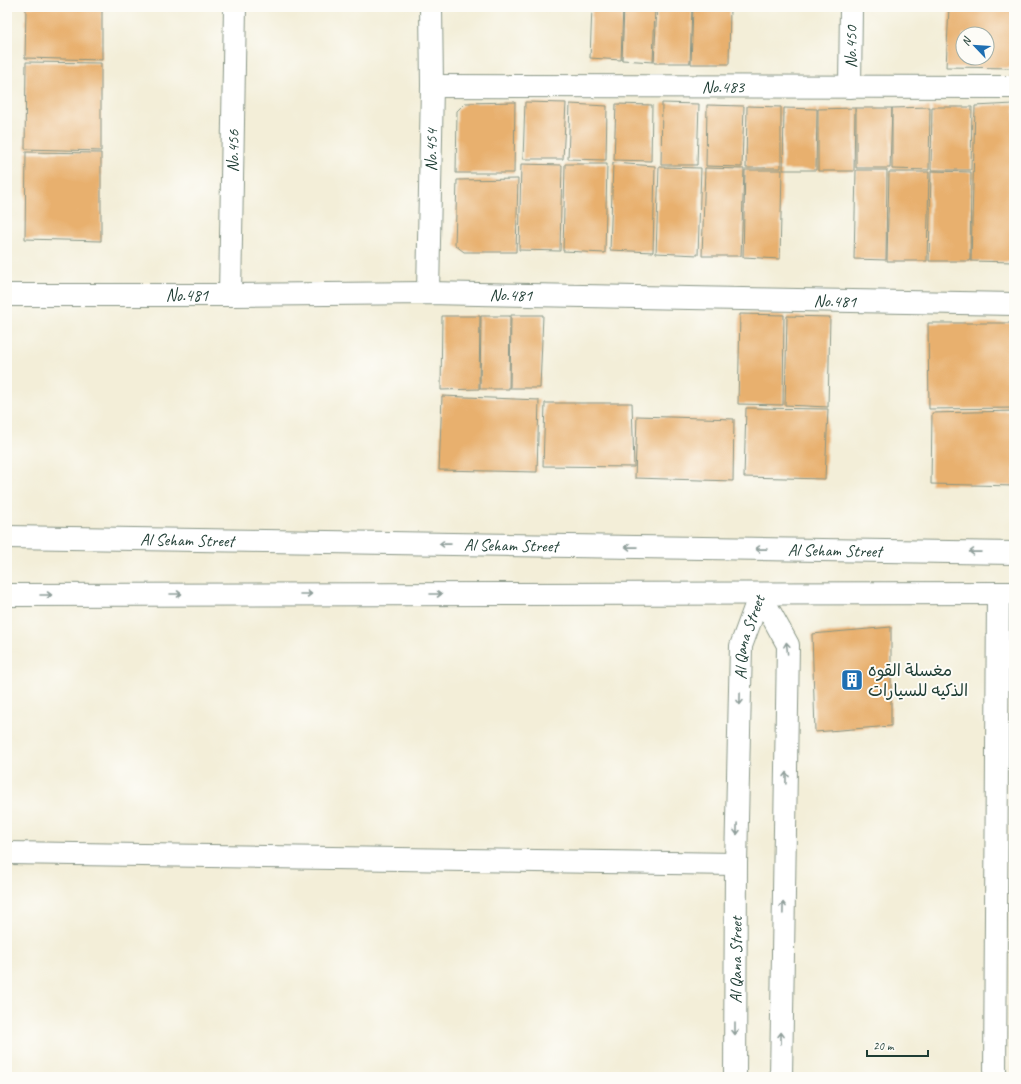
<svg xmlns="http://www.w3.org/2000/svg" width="1021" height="1084" font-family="Caveat,'Playpen Sans Arabic',sans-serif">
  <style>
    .building { fill: #e8b06e; fill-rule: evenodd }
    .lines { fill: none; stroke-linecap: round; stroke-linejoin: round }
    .minor-casing { stroke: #899686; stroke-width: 24 }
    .minor { stroke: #fff; stroke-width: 22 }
    .oneway { stroke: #8f9e9a }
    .labels { text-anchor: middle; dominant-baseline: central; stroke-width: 4; stroke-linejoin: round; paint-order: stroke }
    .street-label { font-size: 17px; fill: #1f3d34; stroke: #fdfcf7 }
    .poi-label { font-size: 17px; fill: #1f3d34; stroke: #fdfcf7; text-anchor: start }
  </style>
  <rect width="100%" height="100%" fill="#fdfcf7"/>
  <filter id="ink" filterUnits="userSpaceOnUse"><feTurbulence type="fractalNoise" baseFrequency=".025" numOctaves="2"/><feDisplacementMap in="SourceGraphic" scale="8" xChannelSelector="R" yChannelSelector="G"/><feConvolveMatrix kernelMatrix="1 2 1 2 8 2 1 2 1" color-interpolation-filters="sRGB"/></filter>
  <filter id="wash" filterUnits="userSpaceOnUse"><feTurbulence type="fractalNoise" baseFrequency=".012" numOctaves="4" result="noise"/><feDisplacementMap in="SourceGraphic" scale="16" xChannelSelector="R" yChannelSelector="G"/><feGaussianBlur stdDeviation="0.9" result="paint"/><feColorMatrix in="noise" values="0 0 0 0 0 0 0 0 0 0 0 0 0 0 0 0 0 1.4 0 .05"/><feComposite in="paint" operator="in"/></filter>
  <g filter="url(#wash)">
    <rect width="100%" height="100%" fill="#f3eed8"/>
    <g id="blocks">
      <!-- building -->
      <g class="building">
        <path d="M26 7H102V60L25 58Z"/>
        <path d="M592 7H623L621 60 590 58Z"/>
        <path d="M624 7H655L653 62 622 60Z"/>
        <path d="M657 7H692L690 63H654Z"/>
        <path d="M693 7H730L729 64H691Z"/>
        <path d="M949 7H1014V68L946 67ZM963 34H987V58H963Z"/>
        <path d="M26 62 101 63V151L25 149Z"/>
        <path d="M515 102 514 173H456L457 111 465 103Z"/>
        <path d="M525 102 566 103 563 159H523Z"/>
        <path d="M662 103 699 104 697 165H661Z"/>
        <path d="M570 104 607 106 606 160 568 159Z"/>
        <path d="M616 104 652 105 651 161 614 160Z"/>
        <path d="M1014 104V262L971 261 975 106Z"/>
        <path d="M707 105 744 106 742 167 706 166Z"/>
        <path d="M747 106 781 107V168H746Z"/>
        <path d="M930 107 929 170 892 169V108Z"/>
        <path d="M932 107H972L971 170H931Z"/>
        <path d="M784 108 817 109 816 170H783Z"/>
        <path d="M855 108 854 171H818V109Z"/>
        <path d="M856 108H892L890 168H856Z"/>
        <path d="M26 152 101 153V241L25 239Z"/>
        <path d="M613 163 655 166 653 252 610 250Z"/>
        <path d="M521 164 562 165 560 251 519 250Z"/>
        <path d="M565 164H607L605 253 563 251Z"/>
        <path d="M659 167 701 168 698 255 656 253Z"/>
        <path d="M705 168 744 169 741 256H702Z"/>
        <path d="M745 170H782L780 259 743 257Z"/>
        <path d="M856 170H887L886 260 854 259Z"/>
        <path d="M931 171 971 172 970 261H929Z"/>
        <path d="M889 172H929L927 261H887Z"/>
        <path d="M518 179 516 252H464L455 245 457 180Z"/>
        <path d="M740 314 784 315 783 405 738 404Z"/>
        <path d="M511 315H543L540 388H510Z"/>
        <path d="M442 316H480L479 389 441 390Z"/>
        <path d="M481 316H510L509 389H480Z"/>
        <path d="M787 316 830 317 828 407 785 405Z"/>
        <path d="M928 323H1014V408L929 409Z"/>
        <path d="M442 396 539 400 537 472 439 470Z"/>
        <path d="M545 403H632L634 467 543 466Z"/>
        <path d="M746 408 828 409 825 479 744 477Z"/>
        <path d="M1014 411V486L931 484 932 413Z"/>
        <path d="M637 416 734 419 733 481 635 478Z"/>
        <path d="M891 627V726L815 732 812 634Z"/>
      </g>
    </g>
  </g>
  <g filter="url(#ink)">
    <use href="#blocks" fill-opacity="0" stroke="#899686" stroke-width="1"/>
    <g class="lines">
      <!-- minor casing -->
      <g class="minor-casing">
        <g id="minor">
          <path id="s1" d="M432 86 1014 87"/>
          <path id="s2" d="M850 87 851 7"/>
          <path id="s3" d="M428 293 432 86 431 7"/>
          <path id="s4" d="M7 295H230L428 293 1014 304"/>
          <path id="s5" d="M230 295 235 7"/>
          <path id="s6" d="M7 537 1014 553"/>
          <path d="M760 594 788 645 781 1077"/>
          <path d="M7 595 1014 593"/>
          <path d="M7 853 736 864"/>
          <path id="s7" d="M735 1077 736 864 741 646 760 594"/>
          <path d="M995 1077 998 593"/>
        </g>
      </g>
      <!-- minor -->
      <use href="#minor" class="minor"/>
    </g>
    <!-- one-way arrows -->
    <defs><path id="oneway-shaft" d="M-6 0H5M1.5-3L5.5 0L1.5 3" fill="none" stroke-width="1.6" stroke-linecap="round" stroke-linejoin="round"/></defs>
    <g class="oneway">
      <use href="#oneway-shaft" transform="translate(445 544) rotate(-179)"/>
      <use href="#oneway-shaft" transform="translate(631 547) rotate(-179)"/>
      <use href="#oneway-shaft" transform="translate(761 549) rotate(-179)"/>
      <use href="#oneway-shaft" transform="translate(975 552) rotate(-179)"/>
      <use href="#oneway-shaft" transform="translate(176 594)"/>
      <use href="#oneway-shaft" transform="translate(306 594)"/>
      <use href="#oneway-shaft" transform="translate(436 594)"/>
      <use href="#oneway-shaft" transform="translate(46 595)"/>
      <use href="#oneway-shaft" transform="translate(787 648) rotate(-96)"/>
      <use href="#oneway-shaft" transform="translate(740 699) rotate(91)"/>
      <use href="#oneway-shaft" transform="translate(786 778) rotate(-89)"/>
      <use href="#oneway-shaft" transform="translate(737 829) rotate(91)"/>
      <use href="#oneway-shaft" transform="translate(783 908) rotate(-89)"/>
      <use href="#oneway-shaft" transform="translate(735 1029) rotate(90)"/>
      <use href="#oneway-shaft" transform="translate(781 1038) rotate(-89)"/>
    </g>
  </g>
  <!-- icons -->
  <defs>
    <g id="building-square" transform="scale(1.15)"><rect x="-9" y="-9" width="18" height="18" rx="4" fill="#1f6fb2" stroke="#fdfcf7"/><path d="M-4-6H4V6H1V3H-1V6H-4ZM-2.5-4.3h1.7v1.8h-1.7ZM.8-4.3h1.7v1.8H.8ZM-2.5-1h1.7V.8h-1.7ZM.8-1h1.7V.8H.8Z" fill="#fff"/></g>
  </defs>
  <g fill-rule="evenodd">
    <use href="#building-square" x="852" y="680"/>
  </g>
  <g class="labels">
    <!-- street labels -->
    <g class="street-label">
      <text stroke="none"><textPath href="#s2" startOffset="40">No.450</textPath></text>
      <text stroke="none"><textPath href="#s1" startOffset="291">No.483</textPath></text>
      <text stroke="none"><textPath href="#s3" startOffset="143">No.454</textPath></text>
      <text stroke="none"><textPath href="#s5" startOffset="144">No.456</textPath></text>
      <text stroke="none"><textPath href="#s4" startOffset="504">No.481</textPath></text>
      <text stroke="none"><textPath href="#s4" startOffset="180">No.481</textPath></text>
      <text stroke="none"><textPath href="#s4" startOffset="828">No.481</textPath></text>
      <text stroke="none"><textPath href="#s6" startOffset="180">Al Seham Street</textPath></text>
      <text stroke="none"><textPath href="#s6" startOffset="504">Al Seham Street</textPath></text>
      <text stroke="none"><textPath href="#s6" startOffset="828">Al Seham Street</textPath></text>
      <text stroke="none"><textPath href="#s7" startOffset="441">Al Qana Street</textPath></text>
      <text stroke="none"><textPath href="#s7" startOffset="117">Al Qana Street</textPath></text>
    </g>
    <!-- poi labels -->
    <g class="poi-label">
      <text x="868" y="670">مغسلة القوه<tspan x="868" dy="20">الذكيه للسيارات</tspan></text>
    </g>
  </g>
  <!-- margin -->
  <rect width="1021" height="1084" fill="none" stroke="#fdfcf7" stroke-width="24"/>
  <!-- north arrow -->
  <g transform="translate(975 46) rotate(295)"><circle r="19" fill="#fdfcf7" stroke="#a4b0a9"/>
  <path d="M0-3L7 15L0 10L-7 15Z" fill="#1f6fb2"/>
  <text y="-6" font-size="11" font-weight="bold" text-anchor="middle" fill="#1f3d34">N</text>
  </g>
  <!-- scale -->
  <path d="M867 1050v6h61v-6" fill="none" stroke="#1f3d34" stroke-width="2"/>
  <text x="873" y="1050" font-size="12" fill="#1f3d34" stroke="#fdfcf7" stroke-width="3" paint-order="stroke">20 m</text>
</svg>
